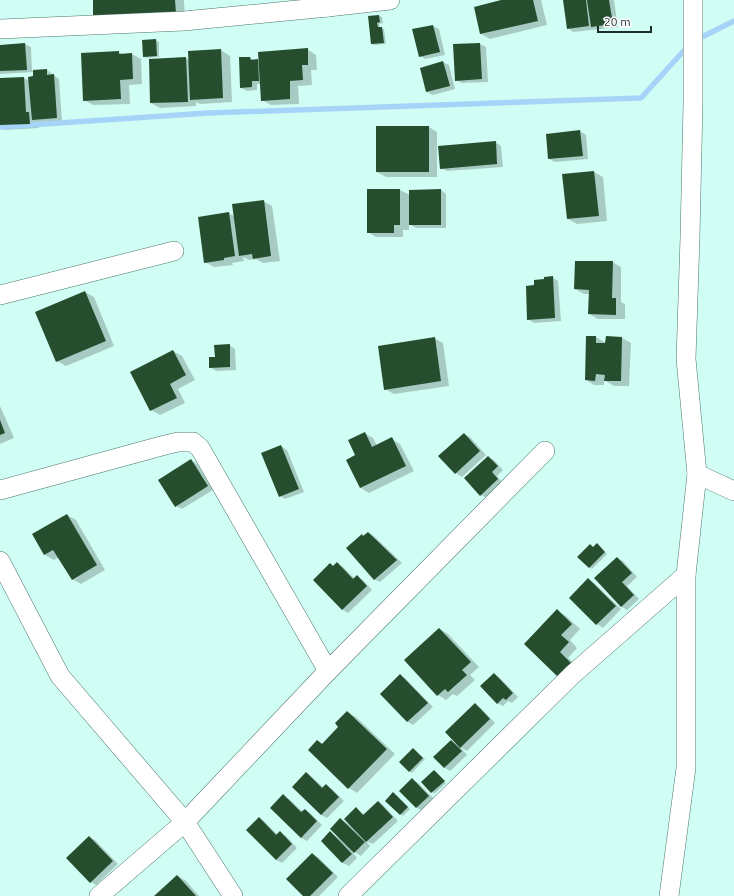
<svg xmlns="http://www.w3.org/2000/svg" width="734" height="896" font-family="Ubuntu,sans-serif">
  <style>
    .shadow { fill: #0003 }
    .lines { fill: none; stroke-linecap: round; stroke-linejoin: round }
    .stream { stroke: #a6d4f9; stroke-width: 5.5 }
    .building { fill: #264e2e }
    .minor-casing { stroke: #4b756c; stroke-width: 20 }
    .minor { stroke: #fff; stroke-width: 19 }
  </style>
  <rect width="100%" height="100%" fill="#d1fef4"/>
  <!-- shadow -->
  <g class="shadow">
    <path d="M94 0H184L185 18Z"/>
    <path d="M506 0H541L547 25 490 39 481 34Z"/>
    <path d="M569 0H614L618 27 573 32 568 28Z"/>
    <path d="M379 16 382 17 383 23 379 24 380 28 384 29 386 44 374 45 372 44 369 17Z"/>
    <path d="M433 26 439 29 445 55 425 59 420 56 414 30Z"/>
    <path d="M156 40 159 42V57L146 58 144 56 143 41Z"/>
    <path d="M25 44 31 47 32 71 47 70 59 79 62 121 38 123 39 128 5 130 0 128V79L24 78 30 81 34 77V72L0 74V46Z"/>
    <path d="M480 44 486 47 488 82 462 83 456 80 454 45Z"/>
    <path d="M307 49 316 55 317 70H311L312 85 298 86 299 104 271 105 262 100 261 84H257V90L247 91 241 88 250 58 260 62Z"/>
    <path d="M221 50 230 56 232 102 200 104 196 102V106L160 108 151 103 186 58 189 60Z"/>
    <path d="M119 52 122 54H132L141 59 142 84 129 85 130 104 93 105 84 100Z"/>
    <path d="M443 62 449 65 455 89 433 95 427 92 421 68Z"/>
    <path d="M429 127 437 132V177H386L377 172Z"/>
    <path d="M580 131 586 135 588 159 555 162 549 159Z"/>
    <path d="M495 142 501 146 503 167 447 171 441 168Z"/>
    <path d="M594 172 603 177 607 221 577 224 568 219 564 175Z"/>
    <path d="M400 190 410 195 441 190 446 194V228H416L409 224V230H403V237H376L368 232Z"/>
    <path d="M263 201 272 206 280 261 263 263 256 259 249 260 243 257 244 261 232 263 233 265 214 267 205 262 229 213 235 217Z"/>
    <path d="M612 262 621 267V302L625 304V319H598L589 314V294H584L575 289Z"/>
    <path d="M552 277 558 281 561 321 534 323 528 319 535 286Z"/>
    <path d="M85 292 94 297 114 346 66 366 57 361Z"/>
    <path d="M587 337H596L606 343 622 338 631 343 629 386H614L604 380V385H594L586 380Z"/>
    <path d="M434 338 443 343 449 386 394 394 385 389Z"/>
    <path d="M229 345 235 349 236 370 216 371 210 367 216 358Z"/>
    <path d="M173 351 182 356 195 380 178 389 185 403 160 415 151 410 132 372Z"/>
    <path d="M0 406 14 438 0 444Z"/>
    <path d="M364 433 373 438 377 446 392 439 400 444 414 471 369 493 361 488 347 461 357 456Z"/>
    <path d="M464 434 470 437 486 455 462 477 456 473 440 456Z"/>
    <path d="M281 446 287 450 304 492 285 499 280 496Z"/>
    <path d="M488 457 494 460 503 470 497 476 503 483 487 498 481 495Z"/>
    <path d="M191 460 197 464 213 490 182 509 176 506Z"/>
    <path d="M67 515 76 520 105 570 81 584 72 579 59 557 54 560 45 555 33 535Z"/>
    <path d="M368 533 374 536 402 563 380 582 374 579 364 537Z"/>
    <path d="M599 546 607 554 592 569 589 567 594 548Z"/>
    <path d="M617 558 623 561 637 577 627 586 639 599 627 610 622 607 595 578Z"/>
    <path d="M330 564 334 566 337 564 343 567 355 579 357 577 363 580 372 590 348 613 343 610 314 580Z"/>
    <path d="M589 580 594 583 621 609 603 628 597 624 570 598Z"/>
    <path d="M557 611 566 616 580 629 570 640 577 648 568 658 579 668 558 676Z"/>
    <path d="M440 629 448 634 479 667 470 675 475 680 457 696 453 694 446 700 438 695Z"/>
    <path d="M494 674 500 678 518 697 512 703 508 701 503 706 497 703Z"/>
    <path d="M400 675 406 679 433 707 413 725 408 722 381 694Z"/>
    <path d="M475 705 481 708 495 723 467 751 460 747 467 755 450 771 444 767 451 741 458 745Z"/>
    <path d="M347 712 356 717 395 754 357 793 349 788 317 741 323 744 339 727Z"/>
    <path d="M413 749 425 759 412 773 409 771Z"/>
    <path d="M435 771 446 783 434 794 423 782Z"/>
    <path d="M307 773 312 777 324 788 326 786 332 789 344 801 327 818 321 815Z"/>
    <path d="M412 779 418 783 434 799 422 811 416 807Z"/>
    <path d="M396 795 410 809 403 816 386 801Z"/>
    <path d="M283 796 289 799 303 812 305 810 310 813 322 825 307 841 301 838 271 808Z"/>
    <path d="M379 802 384 806 398 821 373 844 366 841 370 846 361 856 351 850 357 858 349 866 343 863 322 841 330 833 339 838 341 819 350 825 356 809 365 815Z"/>
    <path d="M260 818 265 822 278 835 280 833 286 836 297 848 282 863 276 860Z"/>
    <path d="M89 837 95 840 118 864 96 885 91 882Z"/>
    <path d="M312 854 318 857 338 877 319 896H304Z"/>
    <path d="M178 876 186 881 199 896H155Z"/>
  </g>
  <g class="lines">
    <!-- stream -->
    <g class="stream">
      <path d="M696 40 734 21"/>
      <path d="M0 127 208 113 641 98 688 46"/>
    </g>
  </g>
  <!-- building -->
  <g class="building">
    <path d="M93 0H175L176 13 93 21Z"/>
    <path d="M501 0H533L538 21 480 34 474 7Z"/>
    <path d="M563 0H586L589 26 567 29Z"/>
    <path d="M587 0H609L613 24 591 27Z"/>
    <path d="M379 15 380 22 377 23 378 27H382L384 43 371 44 368 16Z"/>
    <path d="M433 25 440 52 419 57 412 29Z"/>
    <path d="M156 39 157 56 143 57 142 40Z"/>
    <path d="M25 43 27 70 0 71V45Z"/>
    <path d="M480 43 482 79 455 81 453 44Z"/>
    <path d="M308 48V65H302L303 80 290 81V99L261 101 258 52Z"/>
    <path d="M221 49 223 98 190 100 188 51Z"/>
    <path d="M119 51V54L132 53 133 79 120 80 121 99 83 101 81 53Z"/>
    <path d="M186 57 188 102 150 103 149 59Z"/>
    <path d="M239 57H250L251 60 258 59 259 81H252V87L240 88Z"/>
    <path d="M443 61 450 86 426 92 420 68Z"/>
    <path d="M47 69V75L54 74 57 118 32 120 28 77 33 76V70Z"/>
    <path d="M24 77 26 112H29L30 124 0 125V78Z"/>
    <rect x="376" y="126" width="53" height="46"/>
    <path d="M580 130 583 156 548 159 546 134Z"/>
    <path d="M496 141 497 164 440 169 438 146Z"/>
    <path d="M594 171 599 216 567 219 562 174Z"/>
    <path d="M367 189H400V225H394V233H367Z"/>
    <path d="M441 189V225H409V190Z"/>
    <path d="M264 200 271 256 253 259 252 254 239 256 232 204Z"/>
    <path d="M229 212 235 256 224 258V260L204 263 198 217Z"/>
    <path d="M575 261H613L612 298H616V315L588 314 589 290 574 289Z"/>
    <path d="M553 276 555 318 527 320 526 286 534 285V280L544 279V277Z"/>
    <path d="M85 291 106 341 56 362 35 312Z"/>
    <path d="M586 336H596V343H605L606 336 622 337 621 381H604L605 375 596 374 595 381 585 380Z"/>
    <path d="M435 337 441 381 384 390 378 346Z"/>
    <path d="M230 344V367L209 368V357H215L214 345Z"/>
    <path d="M173 350 186 375 170 384 177 398 150 411 130 372Z"/>
    <path d="M0 420 5 433 0 435Z"/>
    <path d="M365 432 372 447 392 437 406 466 360 488 346 460 355 455 348 440Z"/>
    <path d="M464 433 480 451 455 474 438 456Z"/>
    <path d="M281 445 299 489 279 497 261 453Z"/>
    <path d="M488 456 498 466 492 472 498 479 480 496 464 478Z"/>
    <path d="M191 459 208 486 175 507 158 480Z"/>
    <path d="M67 514 97 565 72 580 53 550 44 555 32 534Z"/>
    <path d="M368 532 397 560 374 580 346 548 362 534 363 536Z"/>
    <path d="M597 543 605 552 589 568 577 557 590 544 593 547Z"/>
    <path d="M617 557 632 573 622 582 634 595 621 607 594 578Z"/>
    <path d="M337 562 353 579 357 575 367 586 342 610 313 580 330 563 333 566Z"/>
    <path d="M588 578 616 606 596 625 569 598Z"/>
    <path d="M557 609 572 624 561 635 569 642 560 652 571 663 558 677 524 644Z"/>
    <path d="M439 628 471 662 462 670 467 675 448 692 445 689 437 696 404 660Z"/>
    <path d="M494 673 513 693 506 700 503 698 497 704 480 686Z"/>
    <path d="M400 674 428 703 407 722 380 694Z"/>
    <path d="M475 703 490 719 460 748 445 732Z"/>
    <path d="M347 711 387 749 348 789 308 750 317 740 322 744 338 727 335 723Z"/>
    <path d="M451 740 462 751 444 768 433 757Z"/>
    <path d="M413 748 423 758 409 772 399 762Z"/>
    <path d="M434 770 445 781 431 793 421 782Z"/>
    <path d="M306 772 322 788 326 784 339 797 321 815 292 787Z"/>
    <path d="M412 778 429 796 416 808 399 791Z"/>
    <path d="M393 792 408 807 400 815 385 801Z"/>
    <path d="M283 794 301 812 305 809 317 821 301 838 270 808Z"/>
    <path d="M378 801 393 817 366 842 344 819 356 807 363 815Z"/>
    <path d="M259 817 276 835 280 831 292 844 276 860 246 830Z"/>
    <path d="M340 818 365 842 354 853 330 829Z"/>
    <path d="M330 831 352 854 342 863 321 841Z"/>
    <path d="M89 836 113 861 90 883 66 858Z"/>
    <path d="M312 853 333 873 310 896H303L286 879Z"/>
    <path d="M177 875 196 896H154Z"/>
  </g>
  <g class="lines">
    <!-- minor casing -->
    <g class="minor-casing">
      <g id="minor">
        <path d="M328 0V7L390 0"/>
        <path d="M0 29 184 21 328 7"/>
        <path d="M0 295 174 251"/>
        <path d="M697 474 734 491"/>
        <path d="M0 490 165 445 178 442H193L200 448 328 671"/>
        <path d="M0 561 60 676 185 822 233 896"/>
        <path d="M99 896 185 822 328 671 545 451"/>
        <path d="M348 896 572 675 686 575"/>
        <path d="M669 896 686 768V575L697 474 686 359 690 237 693 104V0"/>
      </g>
    </g>
    <!-- minor -->
    <use href="#minor" class="minor"/>
  </g>
  <!-- scale -->
  <path d="M598 26v6h53v-6" fill="none" stroke="#1b2d29" stroke-width="2"/>
  <text x="604" y="26" font-size="12" fill="#1b2d29" stroke="#ffffff" stroke-width="3" paint-order="stroke">20 m</text>
</svg>
